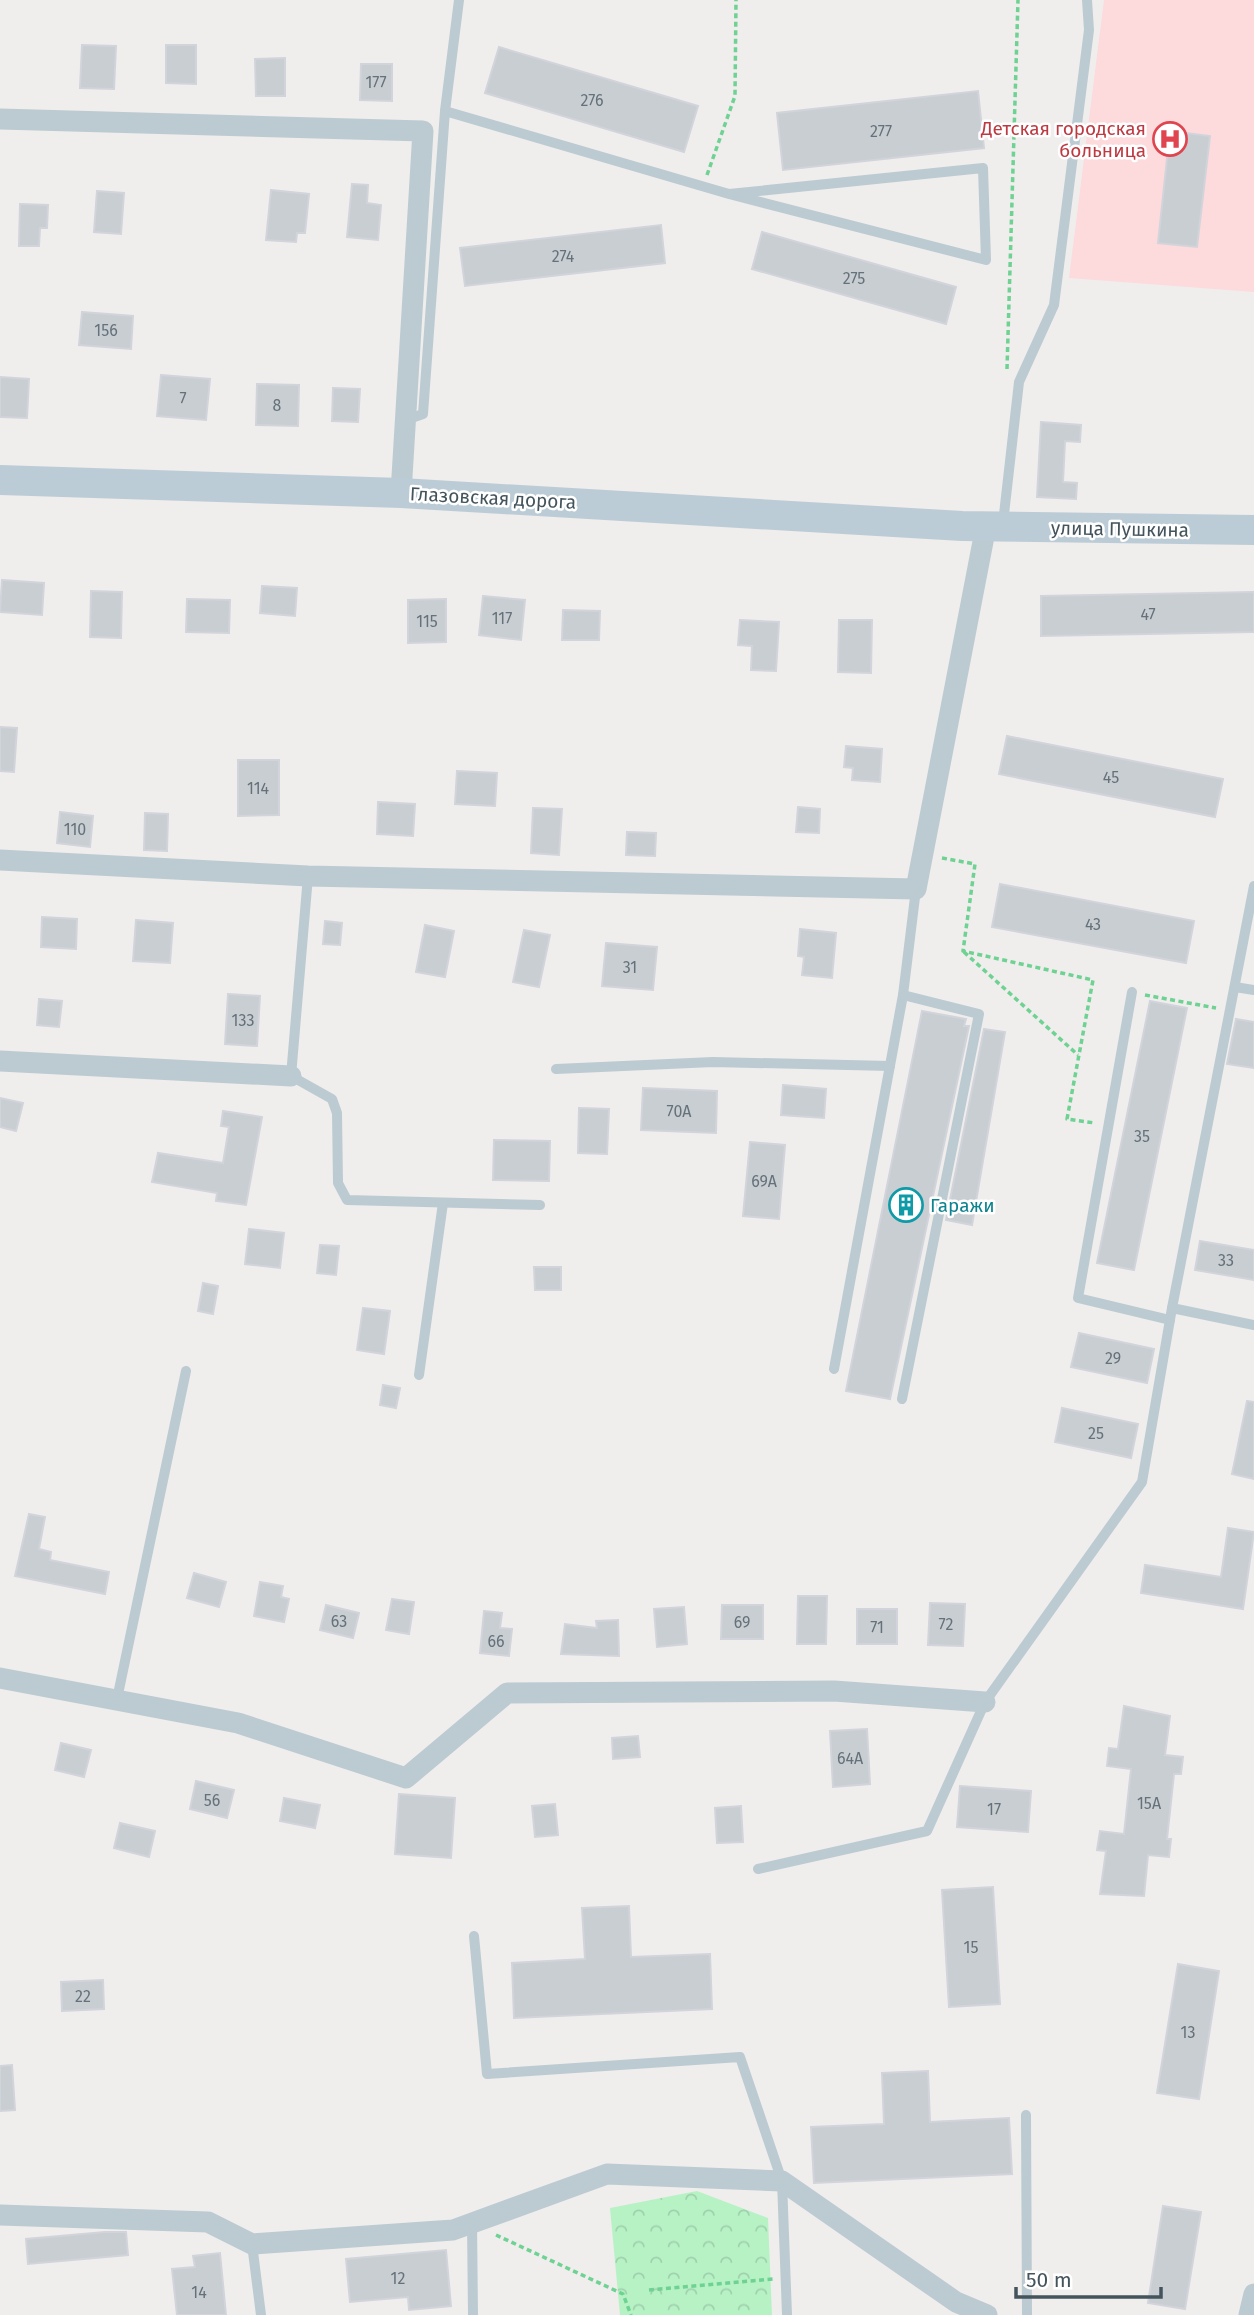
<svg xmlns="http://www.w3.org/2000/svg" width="1254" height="2315" font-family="'Fira Sans',sans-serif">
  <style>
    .medical { fill: #fddadc }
    .park { fill: url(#park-crowns) }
    .building { fill: #c9ced3; stroke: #d1d4da; stroke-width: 2 }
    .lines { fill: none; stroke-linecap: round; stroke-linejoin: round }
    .path { stroke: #6dd292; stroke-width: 3.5; stroke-dasharray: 5 3.5; stroke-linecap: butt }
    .lane { stroke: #bccbd1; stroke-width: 10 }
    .street { stroke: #bccbd1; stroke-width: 21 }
    .secondary { stroke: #bcccd6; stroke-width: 30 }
    .labels { text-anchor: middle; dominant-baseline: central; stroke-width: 5; stroke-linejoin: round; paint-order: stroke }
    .number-label { font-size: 16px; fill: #65727a }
    .health-label { font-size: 19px; fill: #be3a42; stroke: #fff; text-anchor: end }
    .street-label { font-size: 19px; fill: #44545c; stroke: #fff }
    .culture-label { font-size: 19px; fill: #0d838f; stroke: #fff; text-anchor: start }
  </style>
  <defs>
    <pattern id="park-crowns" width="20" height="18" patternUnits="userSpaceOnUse" patternTransform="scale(1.75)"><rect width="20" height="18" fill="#b7f2c5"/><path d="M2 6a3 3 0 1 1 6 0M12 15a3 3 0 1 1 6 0" fill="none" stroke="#9fd1ac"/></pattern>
  </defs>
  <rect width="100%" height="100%" fill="#f0eded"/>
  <!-- medical -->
  <path class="medical" d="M1104 0H1254V292L1069 278Z"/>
  <!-- park -->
  <path class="park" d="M697 2191 768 2218 772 2315H620L610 2208Z"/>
  <!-- building -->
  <g class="building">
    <path d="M82 45 116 46 114 89 80 88Z"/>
    <path d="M166 45H196V84L166 83Z"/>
    <path d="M499 47 698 106 684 152 485 93Z"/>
    <path d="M285 58V96H256L255 59Z"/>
    <path d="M361 64H392V101L360 100Z"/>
    <path d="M978 91 984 148 783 170 777 113Z"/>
    <path d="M1170 131 1210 136 1197 247 1158 243Z"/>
    <path d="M352 184 368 185 367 203 381 205 378 240 347 237Z"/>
    <path d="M271 190 309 194 305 233H297L296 242 266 240Z"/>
    <path d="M97 191 124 193 121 234 94 232Z"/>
    <path d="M20 204 48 205 47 228H40L39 246H19Z"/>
    <path d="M661 225 665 263 465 286 460 248Z"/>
    <path d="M762 232 956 287 946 324 752 269Z"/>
    <path d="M82 312 133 316 131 349 79 345Z"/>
    <path d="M161 375 210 379 206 420 157 416Z"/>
    <path d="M0 377 29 379 27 418 0 417Z"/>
    <path d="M257 384 299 385 298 426 256 425Z"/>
    <path d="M333 388 360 389 358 422 332 421Z"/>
    <path d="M1041 422 1081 425 1080 442 1065 441 1063 482 1077 483 1076 499 1037 497Z"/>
    <path d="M2 580 44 583 42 615 0 612Z"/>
    <path d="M262 586 297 588 295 616 260 613Z"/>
    <path d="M91 591 122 592 121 638 90 637Z"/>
    <path d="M1254 592V632L1041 636V596Z"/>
    <path d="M483 596 525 600 521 640 479 635Z"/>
    <path d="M187 599 230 600 229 633 186 632Z"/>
    <path d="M446 599V642L408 643V600Z"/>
    <path d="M563 610 600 611 599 640H562Z"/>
    <path d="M740 620 779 622 776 671 751 670 752 646 738 645Z"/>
    <path d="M839 620H872L871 673 838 672Z"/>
    <path d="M0 727 17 728 14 772 0 771Z"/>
    <path d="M1007 736 1223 779 1215 817 999 774Z"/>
    <path d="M846 746 882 749 880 782 852 780 853 768 844 767Z"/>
    <path d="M238 760H279V815L238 816Z"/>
    <path d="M457 771 497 773 495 806 455 804Z"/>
    <path d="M378 802 415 804 413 836 377 834Z"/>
    <path d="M798 807 820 809 819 833 796 832Z"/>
    <path d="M533 808 562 809 559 855 531 853Z"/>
    <path d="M60 812 93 816 90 847 57 843Z"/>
    <path d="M145 813 168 814 167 851 144 850Z"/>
    <path d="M627 832 656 833 655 856 626 855Z"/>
    <path d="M1000 884 1194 921 1186 963 992 927Z"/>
    <path d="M42 917 77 919 76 949 41 947Z"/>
    <path d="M136 920 173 923 170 963 133 961Z"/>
    <path d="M325 921 342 923 340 945 323 944Z"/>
    <path d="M425 925 454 931 445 977 416 972Z"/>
    <path d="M800 929 836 933 832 978 802 975 804 957 798 956Z"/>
    <path d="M524 930 550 935 539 987 513 982Z"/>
    <path d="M606 943 657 947 653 990 602 986Z"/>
    <path d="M228 994 260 996 257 1046 225 1044Z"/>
    <path d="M39 999 62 1001 59 1027 37 1025Z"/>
    <path d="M1150 1001 1187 1008 1134 1270 1097 1263Z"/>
    <path d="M922 1011 966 1019 964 1026H969L890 1399 846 1391Z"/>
    <path d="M1236 1019 1254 1022V1068L1227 1064Z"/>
    <path d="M984 1029 1005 1032 972 1225 946 1220Z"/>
    <path d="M783 1085 826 1089 824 1118 781 1115Z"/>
    <path d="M643 1088 717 1091 716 1133 641 1130Z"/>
    <path d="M0 1098 23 1103 16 1131 0 1127Z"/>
    <path d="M579 1108 609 1109 607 1154 578 1153Z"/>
    <path d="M223 1111 262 1117 246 1205 216 1201 217 1193 152 1182 158 1153 223 1163 229 1127 221 1126Z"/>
    <path d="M494 1140 550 1141 549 1181 493 1180Z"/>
    <path d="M750 1142 785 1145 779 1219 743 1216Z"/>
    <path d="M249 1229 284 1233 280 1268 245 1264Z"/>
    <path d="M1200 1241 1254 1250V1280L1195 1270Z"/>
    <path d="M320 1245 339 1246 336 1275 317 1273Z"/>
    <path d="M534 1267H561V1290H535Z"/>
    <path d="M203 1283 218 1286 213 1314 198 1311Z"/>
    <path d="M363 1308 390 1311 384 1354 357 1350Z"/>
    <path d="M1079 1333 1154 1349 1147 1383 1071 1367Z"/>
    <path d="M383 1385 400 1388 396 1408 380 1405Z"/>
    <path d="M1247 1401 1254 1402V1479L1232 1474Z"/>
    <path d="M1062 1408 1138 1424 1131 1458 1055 1442Z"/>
    <path d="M29 1514 45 1517 39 1549 51 1552 50 1560 109 1572 105 1594 15 1576Z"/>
    <path d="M1228 1528 1254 1532 1243 1609 1141 1593 1145 1565 1221 1577Z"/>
    <path d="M194 1573 226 1582 219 1607 187 1598Z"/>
    <path d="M260 1582 283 1586 281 1597 289 1599 284 1622 254 1616Z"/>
    <path d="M798 1596H827L826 1644H797Z"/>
    <path d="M392 1599 414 1602 409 1634 386 1630Z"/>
    <path d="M930 1603 965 1604 963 1646 928 1645Z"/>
    <path d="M326 1605 359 1613 353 1638 320 1630Z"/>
    <path d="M722 1605H763V1639H721Z"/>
    <path d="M684 1607 687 1644 657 1647 654 1609Z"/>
    <rect x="857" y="1609" width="40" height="35"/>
    <path d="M484 1611 502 1613 500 1628 512 1629 509 1656 480 1653Z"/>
    <path d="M618 1620 619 1656 561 1654 565 1624 597 1628 596 1621Z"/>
    <path d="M1124 1706 1170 1716 1165 1755 1183 1757 1181 1774H1174L1167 1839H1171L1169 1857 1148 1855 1144 1896 1100 1894 1106 1851 1097 1850 1100 1831 1124 1834 1131 1769 1107 1766 1109 1748 1118 1749Z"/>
    <path d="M867 1729 870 1784 833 1787 830 1731Z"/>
    <path d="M638 1736 640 1757 613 1759 612 1738Z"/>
    <path d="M61 1743 91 1750 84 1777 55 1770Z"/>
    <path d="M196 1781 234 1790 227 1818 190 1809Z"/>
    <path d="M960 1786 1031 1791 1028 1832 957 1827Z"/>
    <path d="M399 1794 455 1798 451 1858 395 1854Z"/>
    <path d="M284 1798 320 1805 315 1828 280 1821Z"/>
    <path d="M555 1804 558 1835 535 1837 532 1806Z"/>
    <path d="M741 1806 743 1842 717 1843 715 1808Z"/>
    <path d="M120 1823 155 1831 149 1857 114 1848Z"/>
    <path d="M993 1887 1000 2004 949 2007 942 1890Z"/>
    <path d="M629 1906 631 1957 710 1954 712 2009 514 2018 512 1963 585 1959 582 1908Z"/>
    <path d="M1178 1964 1219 1971 1199 2099 1157 2093Z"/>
    <path d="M103 1980 104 2009 62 2011 61 1982Z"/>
    <path d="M12 2065 15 2110 0 2111V2066Z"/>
    <path d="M928 2071 930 2122 1009 2118 1012 2174 814 2183 811 2127 884 2124 882 2073Z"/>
    <path d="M1163 2206 1201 2212 1185 2309 1148 2303Z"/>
    <path d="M105 2232H126L128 2255 28 2264 26 2239Z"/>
    <path d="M446 2250 451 2306 409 2310 408 2297 350 2302 346 2259Z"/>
    <path d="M220 2253 226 2315H177L172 2269 195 2267 193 2256Z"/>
  </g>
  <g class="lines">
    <!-- path -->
    <g class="path">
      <path d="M707 175 735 96 736 0"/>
      <path d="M1007 369 1018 0"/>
      <path d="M942 858 975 864 963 951 1093 980 1067 1119 1095 1123"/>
      <path d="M964 952 1078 1055"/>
      <path d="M1145 995 1216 1008"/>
      <path d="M496 2235 623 2294 631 2315"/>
      <path d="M649 2290 773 2279"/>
    </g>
    <!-- lane -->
    <g class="lane">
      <path d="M445 111 459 0"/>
      <path d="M406 420 423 414 445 111 729 194 983 168 986 260 729 194"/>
      <path d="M1003 523 1019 382 1054 305 1089 30 1087 0"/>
      <path d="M308 876 291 1076 332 1099 337 1113 338 1183 347 1200 540 1205"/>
      <path d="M1254 886 1172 1308 1254 1325"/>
      <path d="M1235 987 1254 990"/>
      <path d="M1132 992 1078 1298 1170 1320"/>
      <path d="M556 1069 713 1062 890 1066"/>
      <path d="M834 1369 903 995 916 889"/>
      <path d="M419 1375 443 1203"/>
      <path d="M902 1399 979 1014 903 995"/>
      <path d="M117 1699 186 1371"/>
      <path d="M758 1869 927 1831 985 1702 1142 1482 1172 1308"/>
      <path d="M474 1936 487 2074 740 2057 782 2181 787 2315"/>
      <path d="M1026 2115 1027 2315"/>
      <path d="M472 2223 473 2315"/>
      <path d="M252 2244 261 2315"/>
    </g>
    <!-- street -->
    <g class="street">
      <path d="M0 119 423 131 401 493"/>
      <path d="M0 860 308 876 916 889 986 526"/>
      <path d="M0 1061 291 1076"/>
      <path d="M0 1678 238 1723 406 1778 507 1693 834 1691 985 1702"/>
      <path d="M0 2215 208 2222 252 2244 453 2230 607 2174 782 2181 956 2302 987 2315"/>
      <path d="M1249 2315 1254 2294"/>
    </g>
    <!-- secondary -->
    <path class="secondary" d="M0 480 401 493 962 526 1254 530"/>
  </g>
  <!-- icons -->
  <defs>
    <g id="hospital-ring" transform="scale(1.75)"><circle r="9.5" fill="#fff" stroke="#e0444e" stroke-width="1.5"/><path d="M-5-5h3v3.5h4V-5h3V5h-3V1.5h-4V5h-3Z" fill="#e0444e"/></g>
    <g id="building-ring" transform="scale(1.75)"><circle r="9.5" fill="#fff" stroke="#0f9aa8" stroke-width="1.5"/><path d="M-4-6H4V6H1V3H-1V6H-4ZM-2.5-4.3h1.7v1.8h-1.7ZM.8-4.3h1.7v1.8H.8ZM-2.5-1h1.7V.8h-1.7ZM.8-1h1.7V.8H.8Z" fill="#0f9aa8"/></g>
  </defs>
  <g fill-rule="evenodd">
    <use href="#hospital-ring" x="1170" y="139"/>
    <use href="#building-ring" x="906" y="1205"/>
  </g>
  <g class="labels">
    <!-- number labels -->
    <g class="number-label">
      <text x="376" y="82">177</text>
      <text x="592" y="100">276</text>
      <text x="881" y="131">277</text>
      <text x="563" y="256">274</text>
      <text x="854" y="278">275</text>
      <text x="106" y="330">156</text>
      <text x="183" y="398">7</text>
      <text x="277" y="405">8</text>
      <text x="1148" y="614">47</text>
      <text x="502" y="618">117</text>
      <text x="427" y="621">115</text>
      <text x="1111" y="777">45</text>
      <text x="258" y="788">114</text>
      <text x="75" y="829">110</text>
      <text x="1093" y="924">43</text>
      <text x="630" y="967">31</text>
      <text x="243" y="1020">133</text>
      <text x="679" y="1111">70А</text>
      <text x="1142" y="1136">35</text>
      <text x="764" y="1181">69А</text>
      <text x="1226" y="1260">33</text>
      <text x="1113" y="1358">29</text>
      <text x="1096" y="1433">25</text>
      <text x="339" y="1621">63</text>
      <text x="742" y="1622">69</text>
      <text x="946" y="1624">72</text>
      <text x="877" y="1627">71</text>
      <text x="496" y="1641">66</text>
      <text x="850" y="1758">64А</text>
      <text x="212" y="1800">56</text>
      <text x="1149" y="1803">15А</text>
      <text x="994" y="1809">17</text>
      <text x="971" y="1947">15</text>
      <text x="83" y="1996">22</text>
      <text x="1188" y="2032">13</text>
      <text x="398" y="2278">12</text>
      <text x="199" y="2292">14</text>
    </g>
    <!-- health labels -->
    <g class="health-label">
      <text x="1146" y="128">Детская городская<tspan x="1146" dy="22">больница</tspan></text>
    </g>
    <!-- street labels -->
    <g class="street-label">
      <text transform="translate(493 498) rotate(3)">Глазовская дорога</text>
      <text transform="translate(1120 529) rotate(1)">улица Пушкина</text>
    </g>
    <!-- culture labels -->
    <g class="culture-label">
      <text x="930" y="1205">Гаражи</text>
    </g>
  </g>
  <!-- scale -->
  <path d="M1016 2287v10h145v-10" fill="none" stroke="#44545c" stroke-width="3.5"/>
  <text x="1026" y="2287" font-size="21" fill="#44545c" stroke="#ffffff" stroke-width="5" paint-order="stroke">50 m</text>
</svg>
